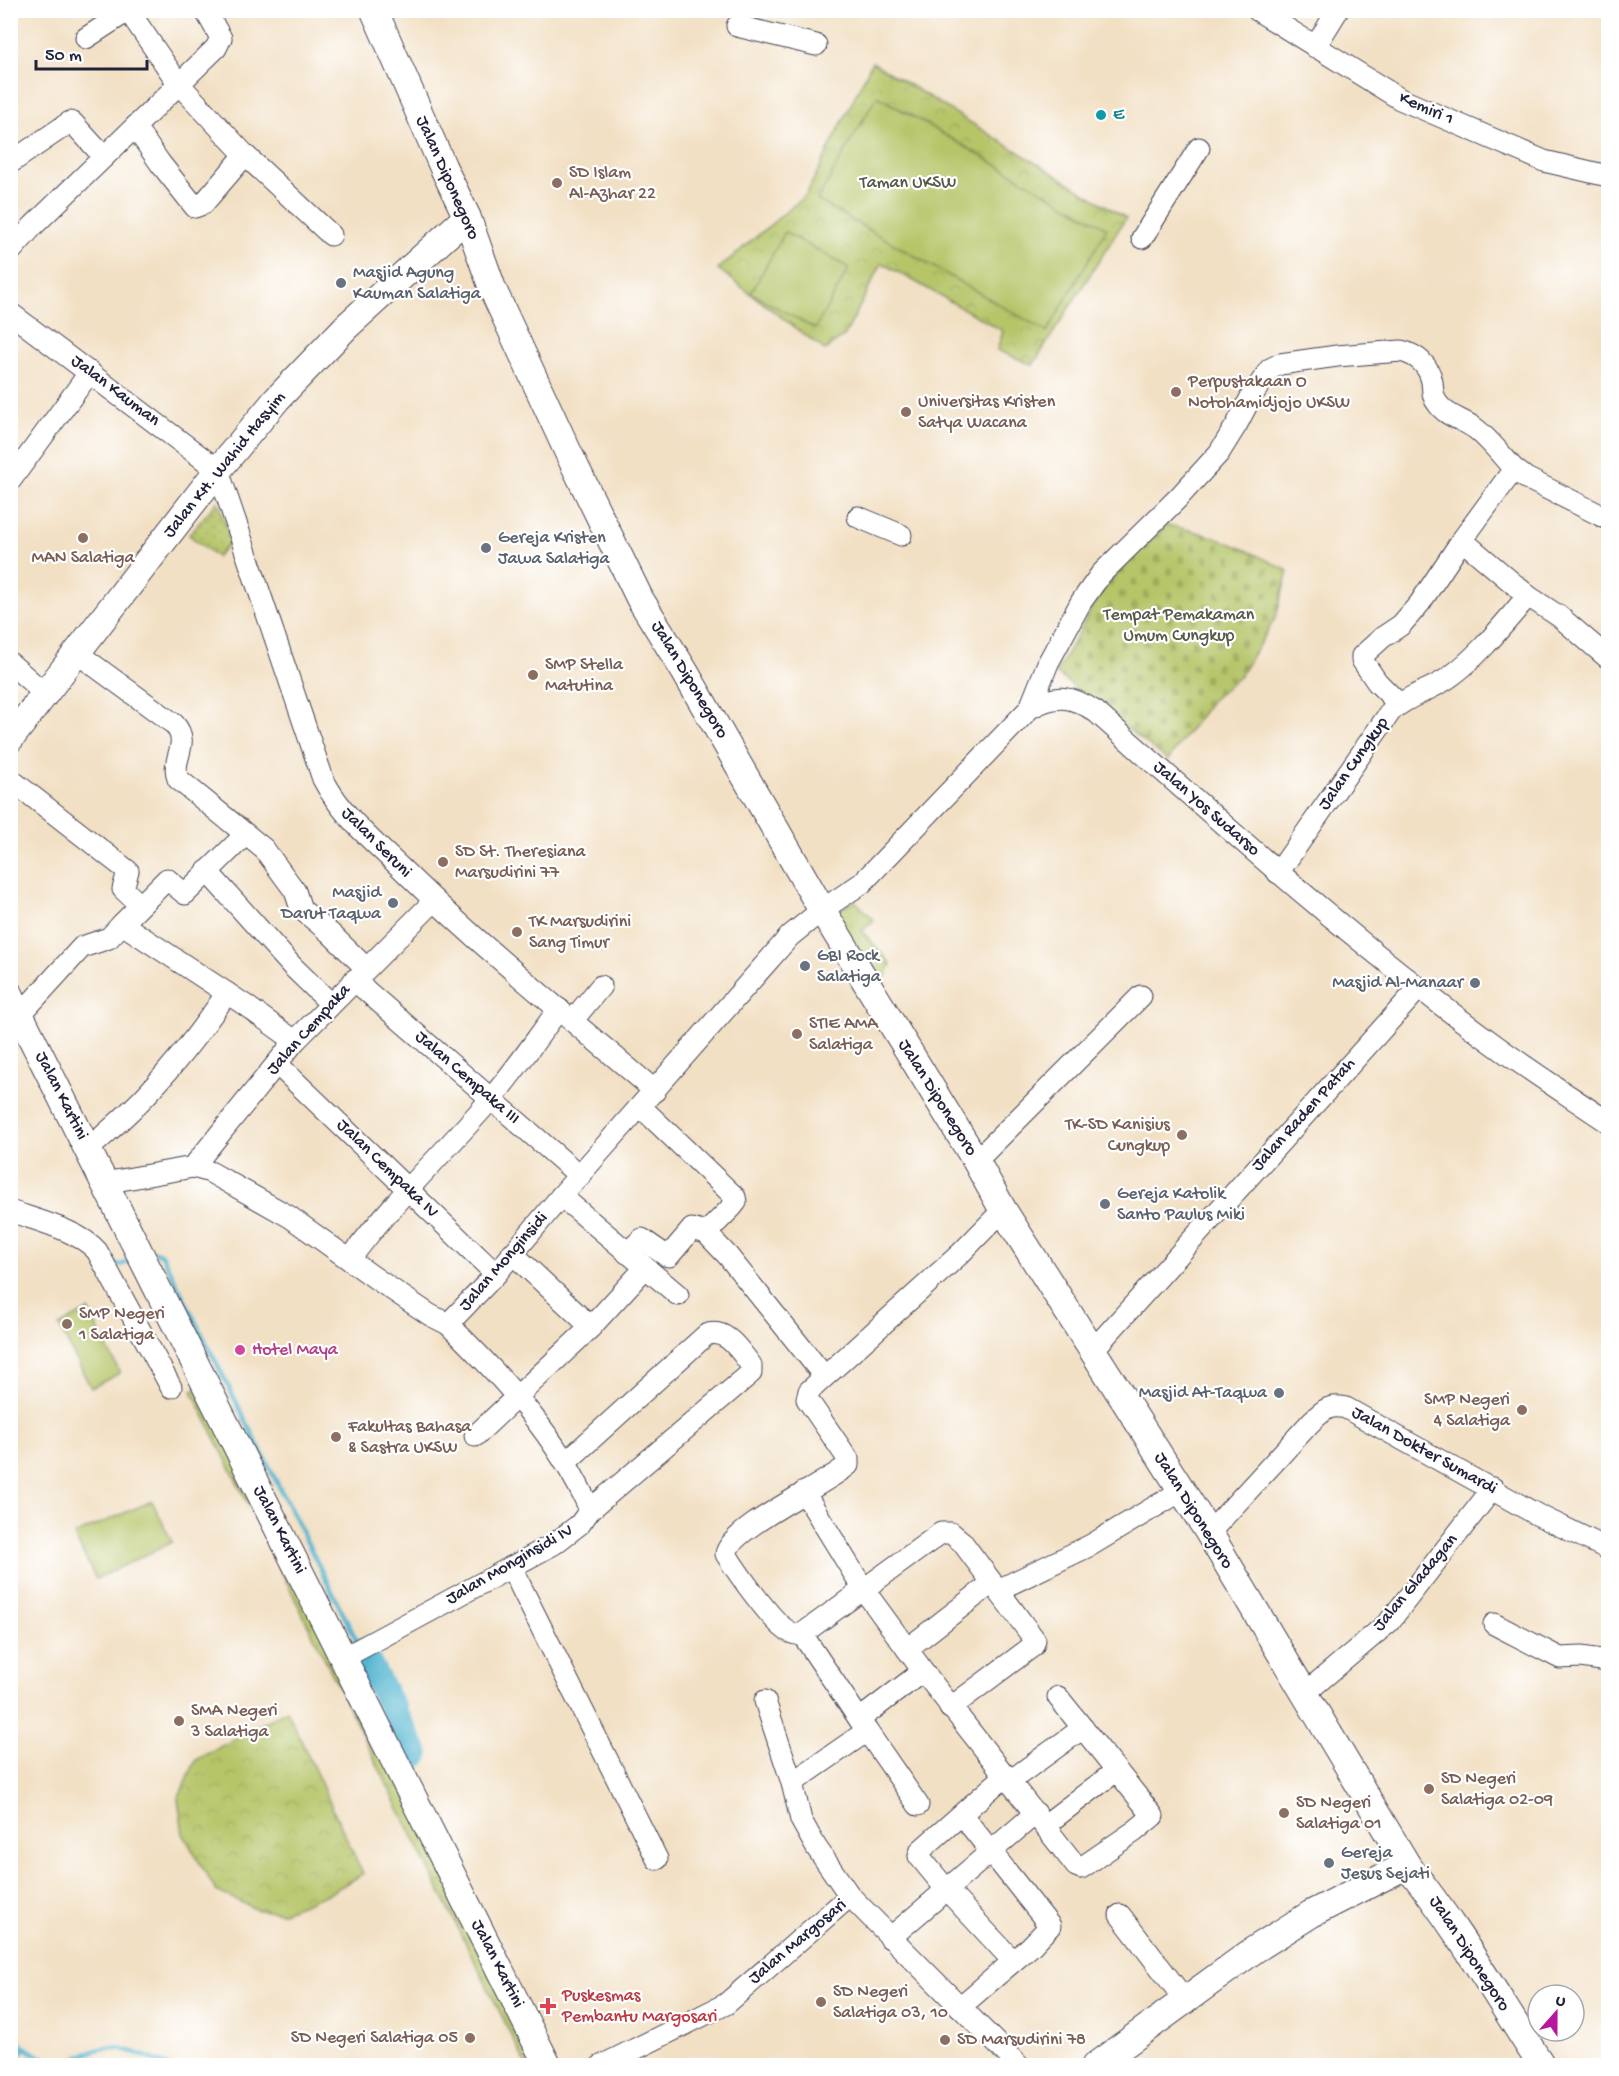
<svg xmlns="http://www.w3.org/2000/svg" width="1619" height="2076" font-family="'Gochi Hand',sans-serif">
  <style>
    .grass { fill: url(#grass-dots); stroke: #6c7451; stroke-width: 1.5 }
    .cemetery { fill: url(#cemetery-stones); stroke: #6c7451; stroke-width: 1.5 }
    .park { fill: url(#park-crowns); stroke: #6c7451; stroke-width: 1.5 }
    .pitch { fill: #b5c567; stroke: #6c7451; stroke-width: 1.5 }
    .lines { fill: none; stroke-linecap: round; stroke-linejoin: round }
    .stream { stroke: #52b5d0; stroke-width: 4.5 }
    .river { stroke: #52b5d0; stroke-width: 27 }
    .minor-casing { stroke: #413e50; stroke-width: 23 }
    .major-casing { stroke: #413e50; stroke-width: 29 }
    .minor { stroke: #fff; stroke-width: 21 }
    .major { stroke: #fff; stroke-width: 27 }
    .culture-dot { fill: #0f9aa8; stroke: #fff; stroke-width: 2 }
    .education-dot { fill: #8d6e63; stroke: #fff; stroke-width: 2 }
    .worship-dot { fill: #6b7280; stroke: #fff; stroke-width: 2 }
    .hotel-dot { fill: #d1479c; stroke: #fff; stroke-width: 2 }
    .health-dot { fill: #e0444e; stroke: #fff; stroke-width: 2 }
    .labels { text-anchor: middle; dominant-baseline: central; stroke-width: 4.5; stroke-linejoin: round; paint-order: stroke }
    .street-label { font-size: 18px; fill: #22223b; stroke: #fff }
    .culture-label { font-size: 18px; fill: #0d838f; stroke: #fff; text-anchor: start }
    .education-label { font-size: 18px; fill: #785e54; stroke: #fff; text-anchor: start }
    .park-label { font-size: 18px; fill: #555b4a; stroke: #fff }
    .worship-label { font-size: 18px; fill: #5b616d; stroke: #fff; text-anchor: start }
    .hotel-label { font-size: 18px; fill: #b23c85; stroke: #fff; text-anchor: start }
    .health-label { font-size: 18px; fill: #be3a42; stroke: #fff; text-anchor: start }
  </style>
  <defs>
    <pattern id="grass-dots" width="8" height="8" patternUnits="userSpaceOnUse" patternTransform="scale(1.5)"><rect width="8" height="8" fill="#b5c567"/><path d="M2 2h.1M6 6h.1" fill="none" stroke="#9ba95a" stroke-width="1.8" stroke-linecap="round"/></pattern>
    <pattern id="cemetery-stones" width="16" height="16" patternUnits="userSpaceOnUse" patternTransform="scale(1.5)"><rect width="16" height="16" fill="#b5c567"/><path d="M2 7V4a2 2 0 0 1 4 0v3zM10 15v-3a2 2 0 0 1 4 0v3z" fill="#9ba95a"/></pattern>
    <pattern id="park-crowns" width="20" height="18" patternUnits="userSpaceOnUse" patternTransform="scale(1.5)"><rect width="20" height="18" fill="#b5c567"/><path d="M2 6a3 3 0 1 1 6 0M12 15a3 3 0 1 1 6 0" fill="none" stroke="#9ba95a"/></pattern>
  </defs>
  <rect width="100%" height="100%" fill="#fff"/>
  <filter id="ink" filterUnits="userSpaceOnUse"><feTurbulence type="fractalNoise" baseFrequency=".0167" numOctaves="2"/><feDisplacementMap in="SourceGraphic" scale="12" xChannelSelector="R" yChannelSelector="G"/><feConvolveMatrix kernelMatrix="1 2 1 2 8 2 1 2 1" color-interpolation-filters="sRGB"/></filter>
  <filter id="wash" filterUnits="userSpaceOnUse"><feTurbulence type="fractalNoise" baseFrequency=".008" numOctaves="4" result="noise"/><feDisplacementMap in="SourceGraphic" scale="24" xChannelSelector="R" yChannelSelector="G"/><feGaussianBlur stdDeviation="1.35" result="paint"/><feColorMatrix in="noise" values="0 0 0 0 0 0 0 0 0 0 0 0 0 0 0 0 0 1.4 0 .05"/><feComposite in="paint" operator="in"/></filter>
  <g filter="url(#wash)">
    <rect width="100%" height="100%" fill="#f2e0c4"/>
    <!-- grass -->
    <path class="grass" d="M218 501 231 541 217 557 189 535Z"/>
    <!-- cemetery -->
    <path class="cemetery" d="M1167 525C1214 534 1247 549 1288 571L1276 617 1240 676 1211 701 1168 760 1056 673 1100 594 1134 555Z"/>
    <!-- park -->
    <g class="park">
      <path d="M872 62 1126 218 1033 365 997 350 1003 331 882 263 845 335 825 350 718 269 806 195Z"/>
      <path d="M855 901 874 920 862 931 891 964 880 989 834 913Z"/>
      <path d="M201 1388 542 2065H526L192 1391Z"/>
      <path d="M287 1710 363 1874 330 1893 283 1912 258 1910 216 1891 183 1834 178 1798 196 1760Z"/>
    </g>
    <!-- pitch -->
    <g class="pitch">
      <path d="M877 96 1107 228 1047 332 817 200Z"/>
      <path d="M785 232 849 268 815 329 751 293Z"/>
      <path d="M88 1310 120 1373 91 1388 59 1326Z"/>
      <path d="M152 1501 172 1542 96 1579 74 1535Z"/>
    </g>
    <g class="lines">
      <!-- stream -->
      <g class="stream">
        <path d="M148 1254 156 1252 162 1255 358 1643"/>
        <path d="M112 1264 121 1265 132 1260"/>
        <path d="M10 2035C26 2049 49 2068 72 2060 87 2054 99 2046 116 2048 133 2050 152 2059 168 2066"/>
        <path d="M13 2066 25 2048"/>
      </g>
      <!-- river -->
      <path class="river" d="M362 1651 416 1754"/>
    </g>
  </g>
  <g filter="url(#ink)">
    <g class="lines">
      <!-- minor casing -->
      <g class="minor-casing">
        <g id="minor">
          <path d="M128 10 178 83 245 155 331 235"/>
          <path d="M1257 10 1400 99 1544 161 1608 176"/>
          <path d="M737 26 816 45"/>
          <path d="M86 38 129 10"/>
          <path d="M1315 47 1338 10"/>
          <path d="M135 127 160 163 195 207 203 204 245 155"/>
          <path d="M10 163 70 122 73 123 104 157"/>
          <path d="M1142 238 1199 148"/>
          <path d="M10 252 33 226 216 48 221 38 205 10"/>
          <path d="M10 313 218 470 323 779C342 816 374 842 404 871 483 949 571 1019 655 1091"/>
          <path d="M10 481 90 372"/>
          <path d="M858 517 901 535"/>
          <path d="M1462 540 1528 596"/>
          <path d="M77 653 174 724C192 744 170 758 178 779L264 849 295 891 301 909 330 933 366 968"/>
          <path d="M10 663 45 694"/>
          <path d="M1399 704 1377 682 1362 660V656L1383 637 1401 625 1420 603 1462 540 1514 469 1526 478 1608 519"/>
          <path d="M1030 708 1048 663 1081 602 1101 574 1178 498 1219 453 1237 424 1251 397 1270 369 1280 364 1337 356 1401 351C1417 355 1429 365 1432 382 1433 390 1432 397 1438 404 1447 417 1463 419 1476 429 1490 440 1502 456 1514 469"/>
          <path d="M10 779 128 871 123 889 140 905"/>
          <path d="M245 835 185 894 167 879 122 924 245 1005 295 1041"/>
          <path d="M207 871 292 966 331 1004"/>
          <path d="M1278 873 1391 711C1408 695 1433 690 1451 676 1481 654 1504 623 1528 596L1560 617 1608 658"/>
          <path d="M354 980 580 1176"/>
          <path d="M20 1015 82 947 109 938 122 924"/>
          <path d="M573 1020 601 986"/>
          <path d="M277 1064 496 1274"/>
          <path d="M641 1107 735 1197 736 1202 732 1207 706 1233"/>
          <path d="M88 1150C108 1131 130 1113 149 1092 178 1061 203 1028 227 993"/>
          <path d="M976 1161 1141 996"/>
          <path d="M193 1167 295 1041 434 901"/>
          <path d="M104 1183 193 1167 210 1172 290 1217 375 1278 430 1315 448 1324 496 1274 561 1196 790 936 822 910 862 883 1030 708C1056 694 1072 695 1096 712 1224 825 1351 940 1488 1040 1527 1069 1568 1095 1608 1122"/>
          <path d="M561 1196 678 1295"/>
          <path d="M10 1211C36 1220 80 1231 97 1251L171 1387"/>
          <path d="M512 1253 591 1327"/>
          <path d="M627 1253 642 1239 665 1255 669 1256 692 1229 706 1233 728 1256 824 1376"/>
          <path d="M350 1259C392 1202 443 1154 490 1100 515 1071 536 1039 559 1009"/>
          <path d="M1093 1350 1419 988"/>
          <path d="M475 1436 591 1327 645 1268"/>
          <path d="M566 1462 706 1335C726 1327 740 1351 751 1365V1373L590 1510"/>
          <path d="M804 1492 864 1590 923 1671 1076 1866 1081 1868 1135 1831 1153 1816 1058 1697"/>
          <path d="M1209 1533 1311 1422C1324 1410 1328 1404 1346 1408L1536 1514 1608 1549"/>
          <path d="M511 1567 657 1859"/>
          <path d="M998 1590 1091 1545 1181 1491"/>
          <path d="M1494 1624 1560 1658 1581 1657 1608 1661"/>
          <path d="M802 1634C796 1635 793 1634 788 1631 772 1622 737 1572 726 1554 730 1528 825 1485 848 1465V1459L807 1399 809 1391 960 1254 1003 1210"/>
          <path d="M802 1634 941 1533H951L962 1542 1035 1640 1033 1646 950 1708"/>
          <path d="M907 1649 992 1583"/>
          <path d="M343 1658 554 1544 580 1524 590 1510C558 1437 504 1379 448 1324"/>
          <path d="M1304 1694 1389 1622 1493 1488"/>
          <path d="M765 1701 792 1783 801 1820 816 1847 850 1896"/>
          <path d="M860 1719 923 1671"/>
          <path d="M867 1731 918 1805"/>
          <path d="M1006 1775 921 1850 919 1856 946 1889 1013 1961"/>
          <path d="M1010 1781 1083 1728"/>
          <path d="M792 1783 867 1731 802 1634"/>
          <path d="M1045 1825 1116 1771"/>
          <path d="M1120 1915 1185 2000"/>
          <path d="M890 1938 1036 1813"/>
          <path d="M960 2007 1030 1947 1050 1926 962 1815"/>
          <path d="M601 2066 726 2004 850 1896 1019 2066"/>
        </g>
      </g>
      <!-- major casing -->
      <g class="major-casing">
        <g id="major">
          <path d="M374 10 443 167 467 217 493 290 568 452 640 599 685 672 822 910 976 1161 1003 1210 1209 1533 1407 1865C1458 1928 1498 1999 1542 2066"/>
          <path d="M10 739 218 470 277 399 347 326 467 217"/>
          <path d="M10 995 548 2066"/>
          <path d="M1095 2066 1254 1950 1311 1914 1407 1865"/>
        </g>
      </g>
      <!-- minor -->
      <use href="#minor" class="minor"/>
      <!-- major -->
      <use href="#major" class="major"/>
    </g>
  </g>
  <!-- markers -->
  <circle class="culture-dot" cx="1101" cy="115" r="6"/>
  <g class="education-dot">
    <circle cx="557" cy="183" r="6"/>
    <circle cx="1176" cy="392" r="6"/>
    <circle cx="906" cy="412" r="6"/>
    <circle cx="83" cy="538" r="6"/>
    <circle cx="533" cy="675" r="6"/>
    <circle cx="443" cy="862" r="6"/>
    <circle cx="517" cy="932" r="6"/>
    <circle cx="797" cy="1034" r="6"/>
    <circle cx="1182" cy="1135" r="6"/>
    <circle cx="67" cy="1324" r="6"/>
    <circle cx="1522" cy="1410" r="6"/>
    <circle cx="336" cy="1437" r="6"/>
    <circle cx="179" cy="1721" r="6"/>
    <circle cx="1429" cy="1789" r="6"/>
    <circle cx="1284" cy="1813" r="6"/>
    <circle cx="821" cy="2002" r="6"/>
    <circle cx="470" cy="2038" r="6"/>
    <circle cx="945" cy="2040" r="6"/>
  </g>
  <g class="worship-dot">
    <circle cx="341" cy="283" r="6"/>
    <circle cx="486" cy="548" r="6"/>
    <circle cx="393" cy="903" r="6"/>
    <circle cx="805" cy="966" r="6"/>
    <circle cx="1475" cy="983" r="6"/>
    <circle cx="1105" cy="1204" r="6"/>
    <circle cx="1279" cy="1393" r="6"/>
    <circle cx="1329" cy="1863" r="6"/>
  </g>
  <circle class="hotel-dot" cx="240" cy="1350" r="6"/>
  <path class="health-dot" d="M545 1997h6v6h6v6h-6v6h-6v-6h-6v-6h6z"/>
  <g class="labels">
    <!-- street labels -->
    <g class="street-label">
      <text transform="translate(1426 109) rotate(24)">Kemiri 1</text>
      <text transform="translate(447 178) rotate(66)">Jalan Diponegoro</text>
      <text transform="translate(115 391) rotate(37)">Jalan Kauman</text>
      <text transform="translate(225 465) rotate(-51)">Jalan KH. Wahid Hasyim</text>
      <text transform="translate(689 680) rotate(59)">Jalan Diponegoro</text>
      <text transform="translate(1354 764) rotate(-55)">Jalan Cungkup</text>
      <text transform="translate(1206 809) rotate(41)">Jalan Yos Sudarso</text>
      <text transform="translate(376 843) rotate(45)">Jalan Seruni</text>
      <text transform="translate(309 1030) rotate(-48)">Jalan Cempaka</text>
      <text transform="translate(467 1078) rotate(41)">Jalan Cempaka III</text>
      <text transform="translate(61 1096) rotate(63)">Jalan Kartini</text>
      <text transform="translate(937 1098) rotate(58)">Jalan Diponegoro</text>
      <text transform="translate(1304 1115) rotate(-48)">Jalan Raden Patah</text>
      <text transform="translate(387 1169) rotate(44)">Jalan Cempaka IV</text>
      <text transform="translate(504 1262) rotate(-49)">Jalan Monginsidi</text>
      <text transform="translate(1424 1451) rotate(29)">Jalan Dokter Sumardi</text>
      <text transform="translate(1193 1511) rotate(58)">Jalan Diponegoro</text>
      <text transform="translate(279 1530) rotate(63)">Jalan Kartini</text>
      <text transform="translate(510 1565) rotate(-30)">Jalan Monginsidi IV</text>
      <text transform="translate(1416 1583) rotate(-50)">Jalan Gladagan</text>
      <text transform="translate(798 1942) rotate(-40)">Jalan Margosari</text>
      <text transform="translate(1469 1954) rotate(57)">Jalan Diponegoro</text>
      <text transform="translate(497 1964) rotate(63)">Jalan Kartini</text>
    </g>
    <!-- culture labels -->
    <g class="culture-label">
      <text x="1113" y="115">E</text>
    </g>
    <!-- education labels -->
    <g class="education-label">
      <text x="569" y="173">SD Islam<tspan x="569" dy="21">Al-Azhar 22</tspan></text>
      <text x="1188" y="382">Perpustakaan O<tspan x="1188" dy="21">Notohamidjojo UKSW</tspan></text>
      <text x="918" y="402">Universitas Kristen<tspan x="918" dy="21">Satya Wacana</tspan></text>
      <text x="83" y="558" text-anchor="middle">MAN Salatiga</text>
      <text x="545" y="665">SMP Stella<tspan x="545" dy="21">Matutina</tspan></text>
      <text x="455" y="852">SD St. Theresiana<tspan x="455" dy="21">Marsudirini 77</tspan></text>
      <text x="529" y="922">TK Marsudirini<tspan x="529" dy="21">Sang Timur</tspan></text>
      <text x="809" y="1024">STIE AMA<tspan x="809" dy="21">Salatiga</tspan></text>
      <text x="1170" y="1125" text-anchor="end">TK-SD Kanisius<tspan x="1170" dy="21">Cungkup</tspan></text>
      <text x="79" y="1314">SMP Negeri<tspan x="79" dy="21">1 Salatiga</tspan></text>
      <text x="1510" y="1400" text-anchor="end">SMP Negeri<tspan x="1510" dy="21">4 Salatiga</tspan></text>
      <text x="348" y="1427">Fakultas Bahasa<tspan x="348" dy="21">&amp; Sastra UKSW</tspan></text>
      <text x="191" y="1711">SMA Negeri<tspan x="191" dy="21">3 Salatiga</tspan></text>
      <text x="1441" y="1779">SD Negeri<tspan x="1441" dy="21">Salatiga 02-09</tspan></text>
      <text x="1296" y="1803">SD Negeri<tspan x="1296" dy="21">Salatiga 01</tspan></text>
      <text x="833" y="1992">SD Negeri<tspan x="833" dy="21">Salatiga 03, 10</tspan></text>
      <text x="458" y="2038" text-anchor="end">SD Negeri Salatiga 05</text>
      <text x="957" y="2040">SD Marsudirini 78</text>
    </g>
    <!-- park labels -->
    <g class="park-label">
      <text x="908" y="183">Taman UKSW</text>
      <text x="1179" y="615">Tempat Pemakaman<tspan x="1179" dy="21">Umum Cungkup</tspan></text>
    </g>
    <!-- worship labels -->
    <g class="worship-label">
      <text x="353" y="273">Masjid Agung<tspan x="353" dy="21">Kauman Salatiga</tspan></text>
      <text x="498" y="538">Gereja Kristen<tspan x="498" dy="21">Jawa Salatiga</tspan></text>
      <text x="381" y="893" text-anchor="end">Masjid<tspan x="381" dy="21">Darut Taqwa</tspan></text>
      <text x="817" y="956">GBI Rock<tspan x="817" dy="21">Salatiga</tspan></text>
      <text x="1463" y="983" text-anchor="end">Masjid Al-Manaar</text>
      <text x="1117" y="1194">Gereja Katolik<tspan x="1117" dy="21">Santo Paulus Miki</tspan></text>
      <text x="1267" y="1393" text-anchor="end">Masjid At-Taqwa</text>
      <text x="1341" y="1853">Gereja<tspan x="1341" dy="21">Jesus Sejati</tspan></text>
    </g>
    <!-- hotel labels -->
    <g class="hotel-label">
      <text x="252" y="1350">Hotel Maya</text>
    </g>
    <!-- health labels -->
    <g class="health-label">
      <text x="562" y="1996">Puskesmas<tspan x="562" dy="21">Pembantu Margosari</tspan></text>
    </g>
  </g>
  <!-- margin -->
  <rect width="1619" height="2076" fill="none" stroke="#fff" stroke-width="36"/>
  <!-- north arrow -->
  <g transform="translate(1556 2013) rotate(21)"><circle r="28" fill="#ffffff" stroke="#a7a7b1" stroke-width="1.5"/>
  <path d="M0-4.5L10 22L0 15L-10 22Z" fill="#b5179e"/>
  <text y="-9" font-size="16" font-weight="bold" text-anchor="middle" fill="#22223b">U</text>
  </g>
  <!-- scale -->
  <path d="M36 60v9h111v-9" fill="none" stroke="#22223b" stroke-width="3"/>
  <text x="45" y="60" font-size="18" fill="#22223b" stroke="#ffffff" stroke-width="4.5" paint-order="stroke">50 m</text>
</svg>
